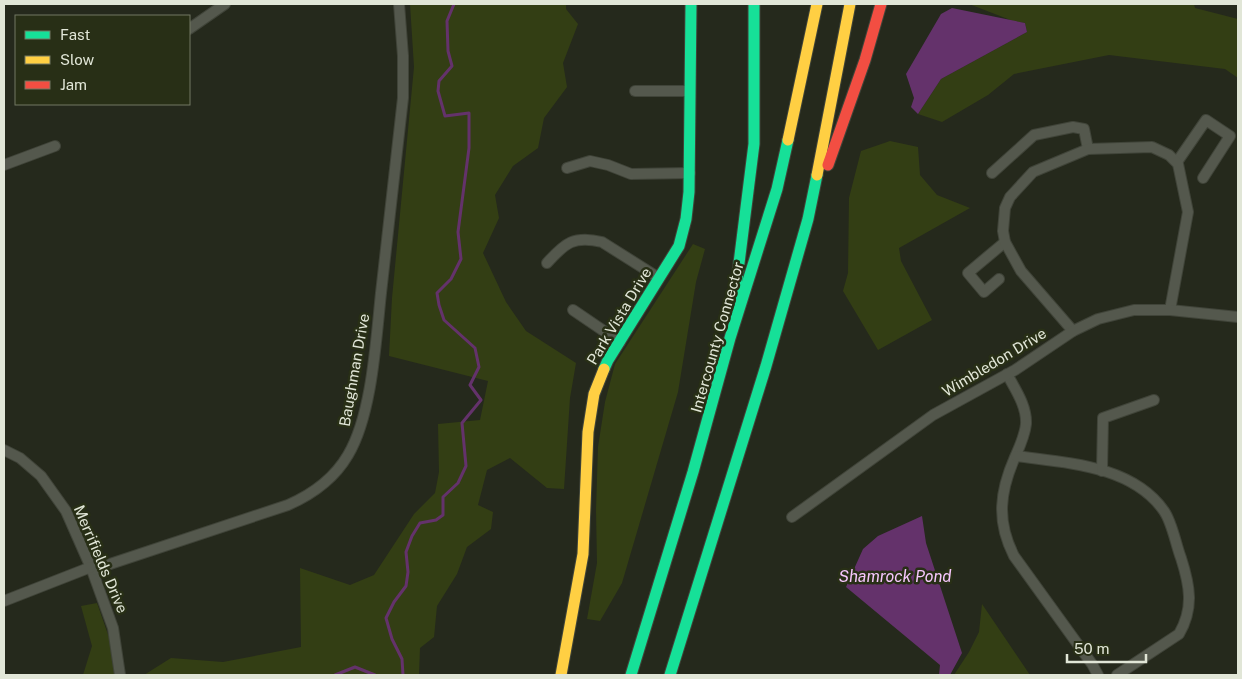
<svg xmlns="http://www.w3.org/2000/svg" width="1242" height="679" font-family="'Public Sans',sans-serif">
  <style>
    .green { fill: #333e14 }
    .water { fill: #64326b }
    .lines { fill: none; stroke-linecap: round; stroke-linejoin: round }
    .stream { stroke: #64326b; stroke-width: 3 }
    .street-casing { stroke: #404439; stroke-width: 12 }
    .fast-casing { stroke: #404439; stroke-width: 13 }
    .slow-casing { stroke: #404439; stroke-width: 13 }
    .jam-casing { stroke: #404439; stroke-width: 13 }
    .street { stroke: #54584d; stroke-width: 10 }
    .fast { stroke: #16e098; stroke-width: 11 }
    .slow { stroke: #ffcf43; stroke-width: 11 }
    .jam { stroke: #f24e42; stroke-width: 11 }
    .labels { text-anchor: middle; dominant-baseline: central; stroke-width: 5; stroke-linejoin: round; paint-order: stroke }
    .street-label { font-size: 15px; fill: #e1e6d7; stroke: #282f16 }
    .water-label { font-size: 16px; font-style: italic; fill: #f7c7fe; stroke: #282f16 }
  </style>
  <rect width="100%" height="100%" fill="#25291c"/>
  <!-- green -->
  <g class="green">
    <path d="M410 4H566V9L578 24 563 63 567 87 544 118 538 148 513 166 495 195 499 218 483 253 506 302 526 331 576 363 570 398 564 489 547 488 510 458 487 470 478 505 493 512 491 529 467 547 457 574 437 606 434 637 420 648 419 675H144L171 658 223 662 301 647 300 568 350 585 374 575 414 514 435 493 439 472 438 424 480 420 488 381 389 356 392 298 414 67Z"/>
    <path d="M969 4H1194L1195 8 1238 19V78L1225 69 1109 55 1014 74 988 95 942 122 918 114 941 79 1027 32 1025 23 1013 21Z"/>
    <path d="M890 141 918 147 920 175 937 195 970 208 899 248 901 261 932 320 878 350 843 291 848 273 849 198 861 151Z"/>
    <path d="M693 244 705 249 696 282 678 392 622 583 600 621 587 619 597 563 596 510 598 447 605 402 615 364Z"/>
    <path d="M97 603 112 646 115 675H83L92 646 81 606Z"/>
    <path d="M982 604 1030 675H954L969 652 979 632Z"/>
  </g>
  <!-- water -->
  <g class="water">
    <path d="M952 8 1025 23 1027 32 941 79 918 114 911 107 914 98 906 74 941 14Z"/>
    <path d="M922 516 926 543 962 653 950 675H939L940 665 846 587 863 549 878 536Z"/>
  </g>
  <g class="lines">
    <!-- stream -->
    <g class="stream">
      <path d="M335 675 355 667 375 675"/>
      <path d="M403 675 402 659 392 639 386 618 394 602 406 586 408 572 406 552 412 536 420 523 436 520 443 515V497L458 483 466 466 462 423 481 400 470 385 479 367 475 348 444 320 439 305 437 293 451 279 461 259 458 232 469 148V113L445 116 438 91 439 81 452 66 448 51 447 21 454 4"/>
    </g>
    <!-- street casing -->
    <g class="street-casing">
      <g id="street">
        <path d="M189 29 225 4"/>
        <path d="M635 91H690"/>
        <path d="M1177 162 1206 120 1230 136 1203 178"/>
        <path d="M4 165 55 146"/>
        <path d="M567 168 590 161 608 165 631 174 690 173"/>
        <path d="M992 173 1034 135 1073 127 1084 129 1088 149"/>
        <path d="M547 263C565 243 574 235 602 242L659 278"/>
        <path d="M999 279 984 292 968 273 1005 242"/>
        <path d="M573 310 620 342"/>
        <path d="M1073 331 1021 271 1005 242 1003 231 1005 208 1010 197 1033 172 1088 149 1152 147 1169 155 1178 164 1188 212 1170 310"/>
        <path d="M1007 374C1015 389 1027 406 1026 424 1025 435 1020 446 1015 457 1000 491 996 521 1014 556L1092 664 1098 675"/>
        <path d="M4 450 20 458 41 476 66 511 92 570 113 628 120 675"/>
        <path d="M1016 456C1066 463 1132 465 1164 511 1172 522 1176 545 1181 558 1190 586 1194 608 1179 634L1117 675"/>
        <path d="M1102 471 1103 418 1154 400"/>
        <path d="M792 517 933 415 1015 370 1073 331 1098 319 1134 310H1170L1238 317"/>
        <path d="M92 570 288 505C313 494 334 479 348 455 372 415 376 340 381 293 388 228 396 163 403 98V56L399 4"/>
        <path d="M4 601 91 567"/>
      </g>
    </g>
    <!-- fast casing -->
    <g class="fast-casing">
      <g id="fast">
        <path d="M735 295 754 144V4"/>
        <path d="M604 369 608 360 679 246 686 219 689 192 691 4"/>
        <path d="M631 675 693 472 730 338 777 189 788 140"/>
        <path d="M670 675 766 366 808 219 817 175"/>
      </g>
    </g>
    <!-- slow casing -->
    <g class="slow-casing">
      <g id="slow">
        <path d="M788 140 817 4"/>
        <path d="M817 175 850 4"/>
        <path d="M561 675 583 554 588 432 594 394 604 369"/>
      </g>
    </g>
    <!-- jam casing -->
    <g class="jam-casing">
      <path id="jam" d="M828 165 865 60 881 4"/>
    </g>
    <!-- street -->
    <use href="#street" class="street"/>
    <!-- fast -->
    <use href="#fast" class="fast"/>
    <!-- slow -->
    <use href="#slow" class="slow"/>
    <!-- jam -->
    <use href="#jam" class="jam"/>
  </g>
  <g class="labels">
    <!-- street labels -->
    <g class="street-label">
      <text transform="translate(619 316) rotate(-59)">Park Vista Drive</text>
      <text transform="translate(717 337) rotate(-74)">Intercounty Connector</text>
      <text transform="translate(994 362) rotate(-31)">Wimbledon Drive</text>
      <text transform="translate(354 370) rotate(-80)">Baughman Drive</text>
      <text transform="translate(101 559) rotate(67)">Merrifields Drive</text>
    </g>
    <!-- water labels -->
    <g class="water-label">
      <text x="895" y="576">Shamrock Pond</text>
    </g>
  </g>
  <!-- border -->
  <rect width="1242" height="679" fill="none" stroke="#e1e6d7" stroke-width="10"/>
  <!-- legend -->
  <rect x="15" y="15" width="175" height="90" fill="#282f16" stroke="#727863"/>
  <rect x="25" y="31" width="25" height="8" fill="#16e098" stroke="#727863"/>
  <text x="60" y="40" font-size="15" fill="#e1e6d7">Fast</text>
  <rect x="25" y="56" width="25" height="8" fill="#ffcf43" stroke="#727863"/>
  <text x="60" y="65" font-size="15" fill="#e1e6d7">Slow</text>
  <rect x="25" y="81" width="25" height="8" fill="#f24e42" stroke="#727863"/>
  <text x="60" y="90" font-size="15" fill="#e1e6d7">Jam</text>
  <!-- scale -->
  <path d="M1067 654v8h79v-8" fill="none" stroke="#e1e6d7" stroke-width="2.5"/>
  <text x="1074" y="654" font-size="15" fill="#e1e6d7" stroke="#282f16" stroke-width="4" paint-order="stroke">50 m</text>
</svg>
